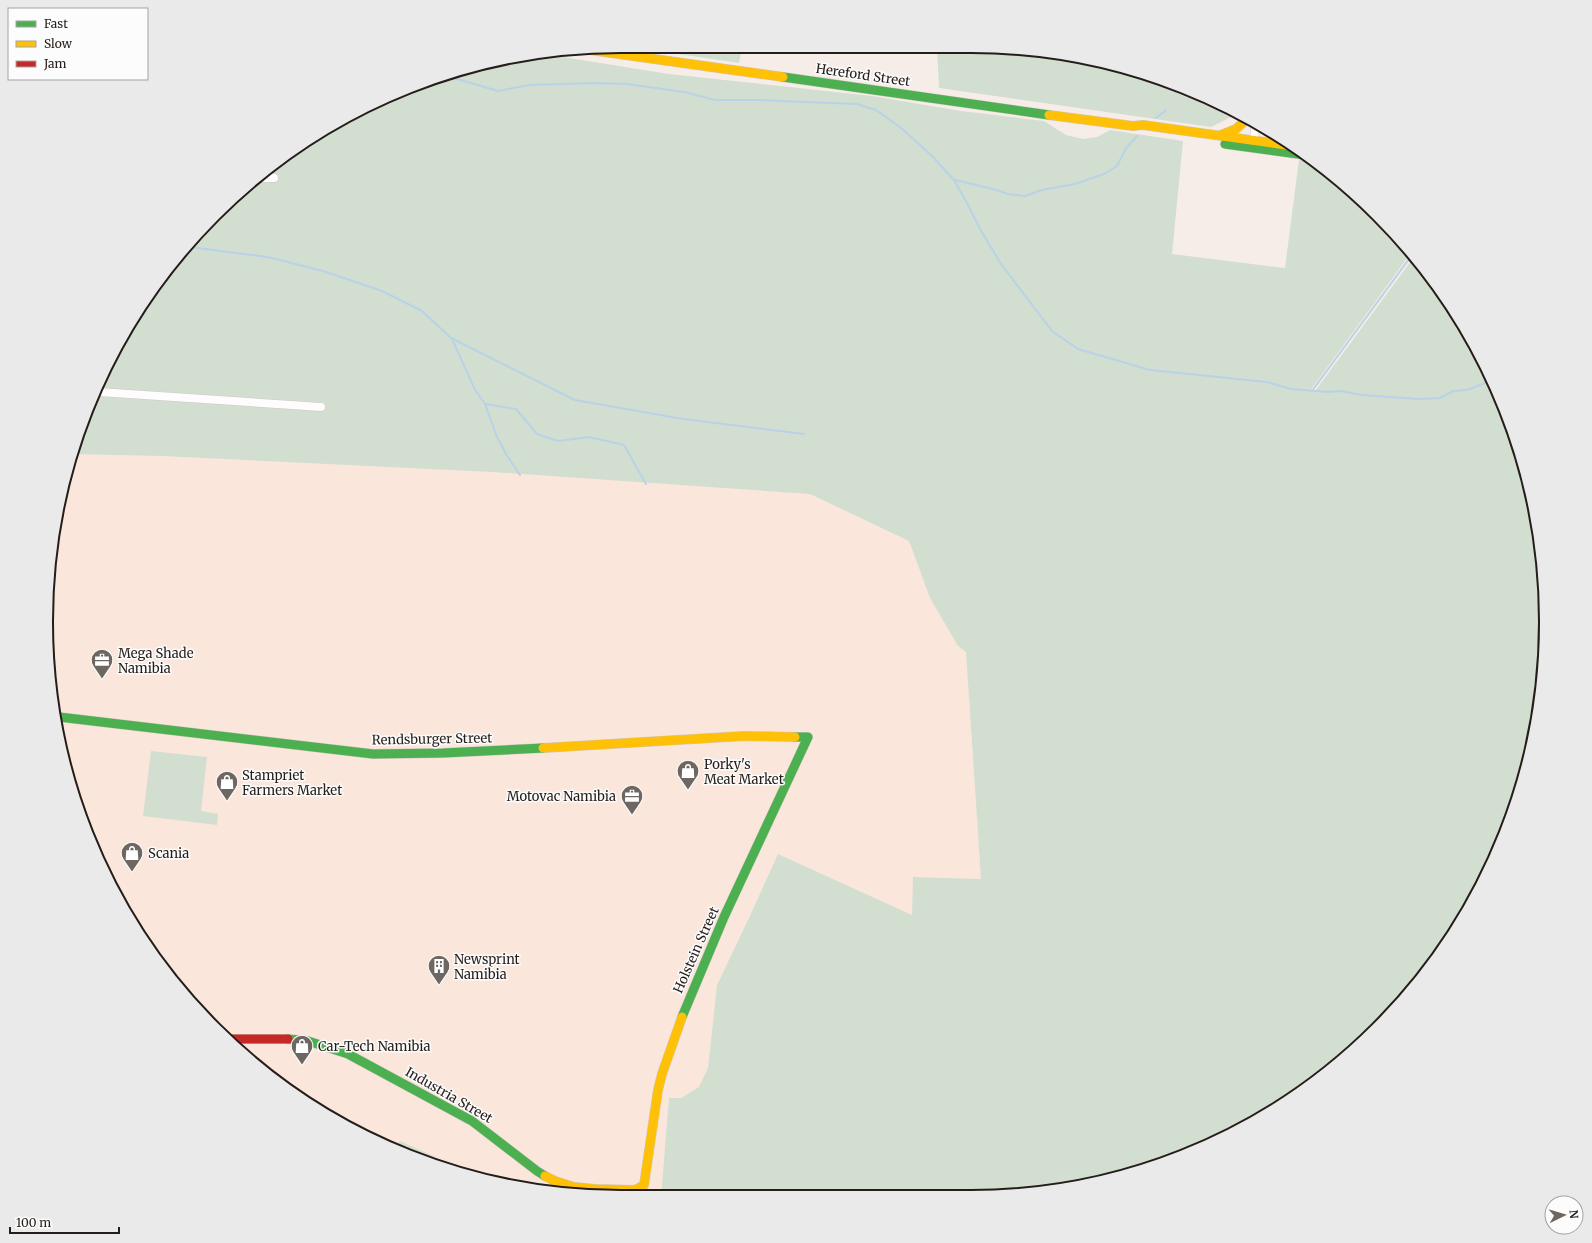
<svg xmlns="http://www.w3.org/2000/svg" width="1592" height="1243" font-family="Merriweather,serif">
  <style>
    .built { fill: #fae6db }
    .green { fill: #d2ded0 }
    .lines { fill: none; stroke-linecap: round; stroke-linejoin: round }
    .stream { stroke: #b9d2e8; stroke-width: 2 }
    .street-casing { stroke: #d0c8c4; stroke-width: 9 }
    .fast-casing { stroke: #d0c8c4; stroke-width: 10 }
    .slow-casing { stroke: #d0c8c4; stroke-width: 10 }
    .jam-casing { stroke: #d0c8c4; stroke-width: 10 }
    .street { stroke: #fefcfc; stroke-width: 8 }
    .fast { stroke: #4caf50; stroke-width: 9 }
    .slow { stroke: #ffc107; stroke-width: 9 }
    .jam { stroke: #c62828; stroke-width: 9 }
    .labels { text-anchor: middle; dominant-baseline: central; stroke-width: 3; stroke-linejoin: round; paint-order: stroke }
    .street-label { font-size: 13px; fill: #251d19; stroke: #fcfcfc }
    .poi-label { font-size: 13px; fill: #251d19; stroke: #fcfcfc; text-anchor: start }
    .rim { fill: none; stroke: #251d19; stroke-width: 2 }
  </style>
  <rect width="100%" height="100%" fill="#f7ede8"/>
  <!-- built -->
  <path class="built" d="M73 454 162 456 492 472 661 482 810 494 909 541 930 598 958 646 966 652 981 879 913 877 912 915 778 854 717 985 708 1068 699 1087 681 1098H669L661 1197H621L509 1186 479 1177 400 1142 394 1149 302 1100 189 1001 123 909 66 771 46 622 66 473Z"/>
  <!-- green -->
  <g class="green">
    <path d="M625 46H740L741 52 739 63Z"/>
    <path d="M937 47H1008L1155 76 1237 114 1211 127 939 88Z"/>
    <path d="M550 55 669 74 872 96 961 111 1044 121 1066 135 1083 139 1097 137 1110 130 1183 141 1172 254 1285 268 1299 160 1316 162 1321 165 1403 242 1411 253 1310 391H1315L1414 257 1469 334 1515 436 1541 546 1545 659 1526 770 1487 876 1427 972 1350 1054 1258 1120 1155 1167 1008 1196 661 1197 669 1098H681L699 1087 708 1068 717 985 747 922 778 854 912 915 913 877 981 879 966 652 958 646 930 598 909 541 810 494 492 472 162 456 73 454 123 334 214 215 334 123 472 66Z"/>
    <path d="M151 751 207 757 201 811 218 814 217 825 143 816Z"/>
    <path d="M400 1141 479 1177 401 1153 394 1149Z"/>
  </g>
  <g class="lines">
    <!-- stream -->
    <g class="stream">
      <path d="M447 76 498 91 529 85 593 83 627 84 684 92 715 100H757L857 104 876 110 900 127 932 156 954 180 968 205 980 229 1001 264 1052 331 1078 349 1150 370 1267 382 1291 389 1328 392 1341 391 1362 395 1419 399 1440 398 1453 391 1467 390 1490 381"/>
      <path d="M1156 118 1166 110"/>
      <path d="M955 180 993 189 1008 194 1025 196 1042 190 1075 184 1104 174 1117 166 1126 148 1137 136"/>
      <path d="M190 247 268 257 323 271 382 291 422 311 451 338 575 400 683 419 804 434"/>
      <path d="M452 339 475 390 485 404 497 437 506 454 520 475"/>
      <path d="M1312 391 1412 255"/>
      <path d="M485 404 516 409 537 434 558 441 589 437 624 445 646 484"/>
    </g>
    <!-- street casing -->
    <g class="street-casing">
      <g id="street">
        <path d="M1253 145 1256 122"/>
        <path d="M263 178H274"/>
        <path d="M99 392 321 407"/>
      </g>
    </g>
    <!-- fast casing -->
    <g class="fast-casing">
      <g id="fast">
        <path d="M783 77 1049 115"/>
        <path d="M1270 131 1286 144"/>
        <path d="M1225 144 1305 155"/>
        <path d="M59 717 373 754 443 753 543 748"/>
        <path d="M682 1017 724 917 808 737H795"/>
        <path d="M288 1039 308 1041 348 1054 472 1121 537 1171 545 1176"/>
      </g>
    </g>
    <!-- slow casing -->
    <g class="slow-casing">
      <g id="slow">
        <path d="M590 50 783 77"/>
        <path d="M1049 115 1133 126 1143 125 1293 146"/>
        <path d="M1221 135 1236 129 1248 118"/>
        <path d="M543 748 744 736 795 737"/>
        <path d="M545 1176 555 1181 574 1187 595 1189 635 1190 644 1185 658 1090 662 1074 682 1017"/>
      </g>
    </g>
    <!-- jam casing -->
    <g class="jam-casing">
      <path id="jam" d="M232 1039H288"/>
    </g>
    <!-- street -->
    <use href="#street" class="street"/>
    <!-- fast -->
    <use href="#fast" class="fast"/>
    <!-- slow -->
    <use href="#slow" class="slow"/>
    <!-- jam -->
    <use href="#jam" class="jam"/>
  </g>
  <!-- icons -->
  <defs>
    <g id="office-pin" transform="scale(1.15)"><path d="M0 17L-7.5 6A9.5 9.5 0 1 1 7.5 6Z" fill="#6e6661" stroke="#fcfcfc"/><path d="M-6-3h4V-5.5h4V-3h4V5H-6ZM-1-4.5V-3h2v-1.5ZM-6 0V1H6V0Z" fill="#fff"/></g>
    <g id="shop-pin" transform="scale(1.15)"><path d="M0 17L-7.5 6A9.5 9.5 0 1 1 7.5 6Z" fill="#6e6661" stroke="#fcfcfc"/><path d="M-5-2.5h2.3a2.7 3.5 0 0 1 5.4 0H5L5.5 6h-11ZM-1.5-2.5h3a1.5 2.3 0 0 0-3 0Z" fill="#fff"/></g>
    <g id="building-pin" transform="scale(1.15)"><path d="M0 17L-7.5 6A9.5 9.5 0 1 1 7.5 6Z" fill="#6e6661" stroke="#fcfcfc"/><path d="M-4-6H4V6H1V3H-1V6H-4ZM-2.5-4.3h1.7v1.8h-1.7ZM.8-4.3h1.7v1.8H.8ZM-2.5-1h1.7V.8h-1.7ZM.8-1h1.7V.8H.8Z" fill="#fff"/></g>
  </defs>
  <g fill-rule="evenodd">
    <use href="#office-pin" x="102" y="660"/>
    <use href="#shop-pin" x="688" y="771"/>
    <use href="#shop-pin" x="227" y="782"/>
    <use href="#office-pin" x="632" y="796"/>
    <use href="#shop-pin" x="132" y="853"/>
    <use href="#building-pin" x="439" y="966"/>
    <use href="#shop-pin" x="302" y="1046"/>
  </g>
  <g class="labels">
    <!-- street labels -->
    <g class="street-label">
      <text transform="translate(863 75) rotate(8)">Hereford Street</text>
      <text transform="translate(432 739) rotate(-1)">Rendsburger Street</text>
      <text transform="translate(696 950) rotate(-66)">Holstein Street</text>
      <text transform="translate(449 1095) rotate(30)">Industria Street</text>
    </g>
    <!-- poi labels -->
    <g class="poi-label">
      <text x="118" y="653">Mega Shade<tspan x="118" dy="15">Namibia</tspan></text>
      <text x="704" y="764">Porky's<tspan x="704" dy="15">Meat Market</tspan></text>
      <text x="242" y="775">Stampriet<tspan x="242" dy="15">Farmers Market</tspan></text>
      <text x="616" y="796" text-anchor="end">Motovac Namibia</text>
      <text x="148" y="853">Scania</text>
      <text x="454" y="959">Newsprint<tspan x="454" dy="15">Namibia</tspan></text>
      <text x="318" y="1046">Car-Tech Namibia</text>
    </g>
  </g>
  <!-- crop -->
  <path d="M0 0H1592V1243H0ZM621 53H971A568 568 0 0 1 1539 621V622A568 568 0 0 1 971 1190H621A568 568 0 0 1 53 622V621A568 568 0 0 1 621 53Z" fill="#ebeaea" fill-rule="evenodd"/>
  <path class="rim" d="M621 53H971A568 568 0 0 1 1539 621V622A568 568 0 0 1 971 1190H621A568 568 0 0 1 53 622V621A568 568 0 0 1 621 53Z"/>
  <!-- legend -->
  <rect x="8" y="8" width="140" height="72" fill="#fcfcfc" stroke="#a6a3a1"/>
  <rect x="16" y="21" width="20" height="6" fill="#4caf50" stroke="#a6a3a1"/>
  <text x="44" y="28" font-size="12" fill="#251d19">Fast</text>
  <rect x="16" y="41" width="20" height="6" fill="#ffc107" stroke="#a6a3a1"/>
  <text x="44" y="48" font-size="12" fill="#251d19">Slow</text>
  <rect x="16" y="61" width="20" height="6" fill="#c62828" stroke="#a6a3a1"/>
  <text x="44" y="68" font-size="12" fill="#251d19">Jam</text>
  <!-- north arrow -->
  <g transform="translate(1564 1215) rotate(85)"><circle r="19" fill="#fcfcfc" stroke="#a6a3a1"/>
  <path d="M0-3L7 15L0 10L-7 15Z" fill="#6e6661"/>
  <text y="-6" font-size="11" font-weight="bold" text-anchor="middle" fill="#251d19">N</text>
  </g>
  <!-- scale -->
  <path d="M10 1227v6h109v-6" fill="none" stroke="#251d19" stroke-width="2"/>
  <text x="16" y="1227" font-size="12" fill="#251d19" stroke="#fcfcfc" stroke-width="3" paint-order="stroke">100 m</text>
</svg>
